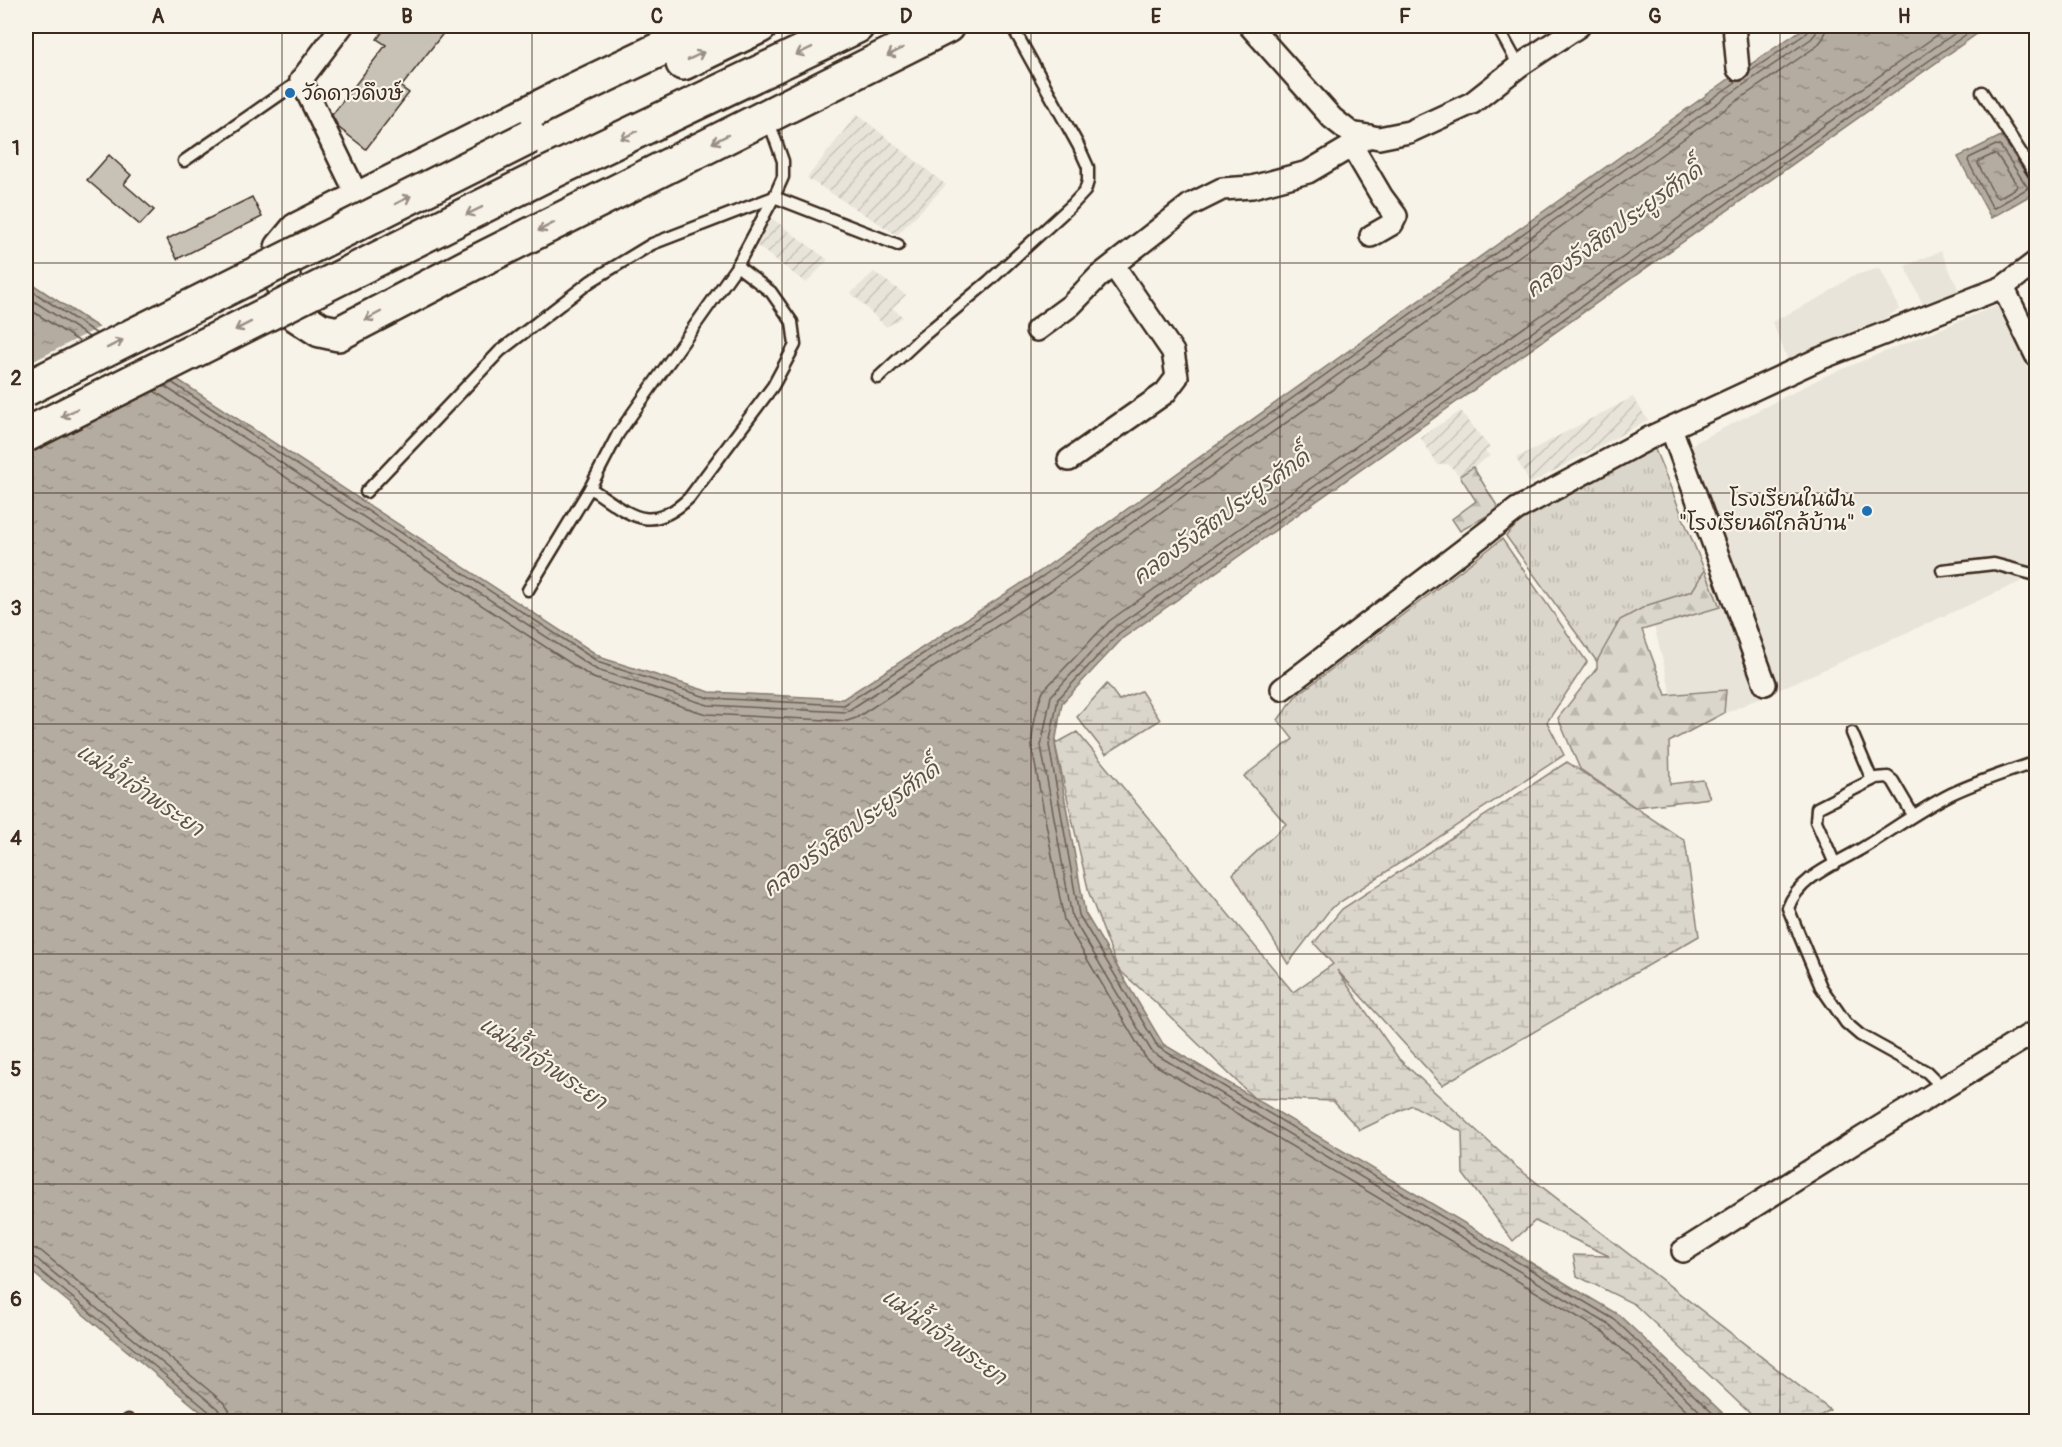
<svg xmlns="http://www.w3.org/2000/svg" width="2062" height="1447" font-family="Pangolin,'Playpen Sans Thai',sans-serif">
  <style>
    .built { fill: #e9e4d9 }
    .industrial { fill: url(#industrial-furrows) }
    .grass { fill: url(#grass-tufts); stroke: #8b8074; stroke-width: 1.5 }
    .forest { fill: url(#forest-firs); stroke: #8b8074; stroke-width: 1.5 }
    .wetland { fill: url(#wetland-marsh); stroke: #8b8074; stroke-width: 1.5 }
    .water { fill: url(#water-ripples); stroke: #84786c; stroke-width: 1.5 }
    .pier { fill: #f7f3e8 }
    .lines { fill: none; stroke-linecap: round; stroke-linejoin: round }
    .shore { stroke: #6b5e52; stroke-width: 1.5 }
    .building { fill: #c8c1b6; stroke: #3b2a1e; stroke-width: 1.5 }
    .lane-casing { stroke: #3b2a1e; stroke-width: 15 }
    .street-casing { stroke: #3b2a1e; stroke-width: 26 }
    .primary-casing { stroke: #3b2a1e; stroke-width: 38 }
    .lane { stroke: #f7f3e8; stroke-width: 10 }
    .street { stroke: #f7f3e8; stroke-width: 21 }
    .primary { stroke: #f7f3e8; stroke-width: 33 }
    .primary-bridge-casing { stroke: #3b2a1e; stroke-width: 38; stroke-linecap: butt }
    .primary-bridge { stroke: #f7f3e8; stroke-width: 33 }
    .oneway { stroke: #998e83 }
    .grid { fill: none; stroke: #3b2a1e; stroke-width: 1.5; stroke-opacity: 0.55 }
    .poi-dot { fill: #1f6fb2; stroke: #f7f3e8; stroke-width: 2 }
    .labels { text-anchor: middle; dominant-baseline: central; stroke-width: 4.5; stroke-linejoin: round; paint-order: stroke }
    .poi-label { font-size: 21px; fill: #3b2a1e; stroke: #f7f3e8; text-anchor: start }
    .water-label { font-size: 22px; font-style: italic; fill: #5f5145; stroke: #f7f3e8 }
    .neatline { fill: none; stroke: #3b2a1e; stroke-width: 2 }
    .grid-label { font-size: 20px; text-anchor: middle; font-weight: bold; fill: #3b2a1e }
  </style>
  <defs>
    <pattern id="industrial-furrows" width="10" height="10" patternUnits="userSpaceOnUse" patternTransform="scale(1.5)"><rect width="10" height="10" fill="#e9e4d9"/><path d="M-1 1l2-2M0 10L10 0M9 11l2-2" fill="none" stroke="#c9c4ba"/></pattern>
    <pattern id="grass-tufts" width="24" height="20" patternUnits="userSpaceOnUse" patternTransform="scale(1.5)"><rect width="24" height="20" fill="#dbd6cb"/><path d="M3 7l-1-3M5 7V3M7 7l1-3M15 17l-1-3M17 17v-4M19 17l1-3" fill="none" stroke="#bdb8ae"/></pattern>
    <pattern id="forest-firs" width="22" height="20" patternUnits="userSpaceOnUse" patternTransform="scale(1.5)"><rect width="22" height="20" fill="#dbd6cb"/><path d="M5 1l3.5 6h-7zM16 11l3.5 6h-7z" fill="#bdb8ae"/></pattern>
    <pattern id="wetland-marsh" width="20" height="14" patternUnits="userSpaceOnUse" patternTransform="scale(1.5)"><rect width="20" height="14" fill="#dbd6cb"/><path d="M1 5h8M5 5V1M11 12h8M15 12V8" fill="none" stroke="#bdb8ae"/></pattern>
    <pattern id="water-ripples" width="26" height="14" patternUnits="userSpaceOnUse" patternTransform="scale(1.5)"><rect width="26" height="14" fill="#b4aca0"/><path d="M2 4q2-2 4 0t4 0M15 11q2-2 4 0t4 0" fill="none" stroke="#948c82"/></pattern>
  </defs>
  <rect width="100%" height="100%" fill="#f7f3e8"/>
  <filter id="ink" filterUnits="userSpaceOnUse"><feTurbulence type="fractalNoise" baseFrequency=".0167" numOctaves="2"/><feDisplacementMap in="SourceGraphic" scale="12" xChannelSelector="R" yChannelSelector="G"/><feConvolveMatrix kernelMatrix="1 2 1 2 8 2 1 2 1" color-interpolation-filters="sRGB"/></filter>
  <g filter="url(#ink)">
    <!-- built -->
    <g class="built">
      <path d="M1941 251 1960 293 1923 305 1905 266Z"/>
      <path d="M1880 268 1900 309 1875 324 1789 362 1772 322 1823 296 1852 276Z"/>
      <path d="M1998 305 2036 384V575L1681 733 1650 610 1721 569 1675 453 1823 377Z"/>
    </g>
    <!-- industrial -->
    <g class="industrial">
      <path d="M857 114 946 185 897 235 807 178Z"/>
      <path d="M773 219 828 260 806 283 752 242Z"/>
      <path d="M874 272 906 295 892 308 903 317 886 327 851 293Z"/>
      <path d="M1633 397 1648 420 1530 484 1516 458Z"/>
      <path d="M1461 411 1490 448 1485 451 1490 456 1460 476 1448 464 1438 465 1420 437Z"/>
    </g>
    <!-- grass -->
    <g class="grass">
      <path d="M1654 447 1711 586 1616 624V657L1598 663 1506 536 1524 517Z"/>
      <path d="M1502 539 1587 662 1547 722 1564 755 1331 908 1288 964 1233 874 1286 824 1244 776 1293 739 1278 720 1295 697Z"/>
    </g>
    <!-- forest -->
    <g class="forest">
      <path d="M1473 467 1499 509 1460 531 1452 519 1476 501 1460 476Z"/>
      <path d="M1705 570 1720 607 1642 630 1666 695 1726 690 1724 713 1669 742 1670 784 1703 780 1710 798 1635 807 1580 769 1558 718 1597 668V661L1620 620 1648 605 1692 591Z"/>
    </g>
    <!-- wetland -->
    <g class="wetland">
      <path d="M1107 684 1119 700 1141 691 1160 720 1106 754 1077 717Z"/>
      <path d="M1077 732 1293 992 1333 964 1314 943 1342 909 1567 762 1685 841 1699 936 1442 1085 1337 970 1399 1059 1515 1166 1830 1410 1812 1421H1758L1634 1304 1577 1276 1573 1255 1609 1256 1535 1221 1513 1241 1463 1174 1462 1132 1412 1105 1360 1130 1333 1101 1254 1098 1153 1000 1118 969 1089 893 1055 744Z"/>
    </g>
    <!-- water -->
    <g class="water">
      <path d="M1807 26H1988L1123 638 1062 703 1055 744 1085 913 1163 1044 1619 1315 1731 1421H212L26 1267V280L602 658 710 692 843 699 1039 572 1726 81Z"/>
      <path d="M2001 136 2036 189V192L1991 218 1958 157Z"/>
    </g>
    <!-- pier -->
    <path class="pier" d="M102 326 180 377 26 455V365Z"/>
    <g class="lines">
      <!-- shore -->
      <g class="shore">
        <path d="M1749 72 1807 33 1809 26"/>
        <path d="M1996 145 2000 146 2028 188 1994 208 1992 207 1968 161 1969 158Z"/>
        <path d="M1994 154 1997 155 2017 185 2016 188 1998 198 1995 196 1978 164 1979 161Z"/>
        <path d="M26 287 97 334"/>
        <path d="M26 296 89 337"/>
        <path d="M26 307 80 342"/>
        <path d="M171 382 600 663 709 698 844 705 1043 576 1737 81"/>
        <path d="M164 386 597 670 708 705 846 712 1047 583 1733 92 1811 39 1816 33 1817 26"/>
        <path d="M154 391 593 678 706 714 847 721 856 718 1052 590 1738 100 1817 46 1824 37 1826 26"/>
        <path d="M26 1246 41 1251 223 1402 229 1410 232 1422"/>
        <path d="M26 1255 37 1259 217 1408 221 1414 223 1422"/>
        <path d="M26 1263 32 1264 212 1414 215 1422"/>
        <path d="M1698 1422 1605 1333 1147 1060 1064 920 1032 748C1031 734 1037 702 1044 690L1109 621 1950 26"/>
        <path d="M1711 1422 1611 1326 1152 1052 1072 917 1041 746 1051 696 1114 628 1965 26"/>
        <path d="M1722 1422 1615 1320 1158 1047 1079 915 1049 745 1058 699 1119 633 1978 26"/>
      </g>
    </g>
    <!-- building -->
    <g class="building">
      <path d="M387 26H437L445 31 401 87 409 93 366 149 339 128 332 115 386 45 377 39Z"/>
      <path d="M109 155 131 175 124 184 154 210 140 225 87 180Z"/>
      <path d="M252 197 262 217 177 259 167 239Z"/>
    </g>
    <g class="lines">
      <!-- lane casing -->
      <g class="lane-casing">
        <g id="lane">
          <path d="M1497 26 1519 66"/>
          <path d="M1982 92 2036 176"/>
          <path d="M184 161 301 80"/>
          <path d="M878 378 922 337 989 281 1072 205 1085 191 1088 181V167L1078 145 1012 26"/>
          <path d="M590 488C629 513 648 537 689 498L773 386 795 345 792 322 771 292 737 266"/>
          <path d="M366 492 500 351 591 281 652 244 774 197 898 245"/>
          <path d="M1942 570 1994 564 2036 575"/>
          <path d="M528 590 590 488 618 434 737 266 774 197 783 177V161L768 119"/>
          <path d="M1852 733 1872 780"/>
          <path d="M1835 864 1816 821 1817 808 1876 778 1888 777 1893 781 1913 815"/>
          <path d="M1943 1088 1927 1072 1860 1035 1846 1023 1821 987 1788 908C1799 877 1834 865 1861 849 1891 831 1919 810 1951 794 1978 781 2008 772 2036 762"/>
          <path d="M127 1422 128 1420"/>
        </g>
      </g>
      <!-- street casing -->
      <g class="street-casing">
        <g id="street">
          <path d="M342 26 301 80 359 199"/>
          <path d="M1250 26 1332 118 1351 133 1379 138 1409 132 1472 103 1519 66 1579 26"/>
          <path d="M1734 26 1738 69"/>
          <path d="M1352 146 1382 197 1396 216 1392 224 1371 236"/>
          <path d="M2003 287 2036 355"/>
          <path d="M1037 330 1071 305 1099 276 1190 205 1222 189 1252 187 1308 172 1369 136"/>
          <path d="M1671 428 1765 684"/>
          <path d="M1069 460 1165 393 1177 377 1173 352 1114 266"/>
          <path d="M1282 689 1517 509 1653 436 1819 359 2003 287 2036 262"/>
          <path d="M1683 1251 1857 1141 2036 1031"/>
        </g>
      </g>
      <!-- primary casing -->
      <g class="primary-casing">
        <g id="primary">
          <path d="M709 26 570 92 297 230 282 248V266L285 297 297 315 320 330 338 334 470 265 947 26"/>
          <path d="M683 63 760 26"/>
          <path d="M545 175 857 26"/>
        </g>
      </g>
      <!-- lane -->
      <use href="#lane" class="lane"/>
      <!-- street -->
      <use href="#street" class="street"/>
      <!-- primary -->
      <use href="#primary" class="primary"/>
      <!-- primary-bridge casing -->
      <g class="primary-bridge-casing">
        <g id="primary-bridge">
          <path d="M26 389 530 137"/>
          <path d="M26 435 545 175"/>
        </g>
      </g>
      <!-- primary-bridge -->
      <use href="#primary-bridge" class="primary-bridge"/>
    </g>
    <!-- one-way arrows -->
    <defs><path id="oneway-shaft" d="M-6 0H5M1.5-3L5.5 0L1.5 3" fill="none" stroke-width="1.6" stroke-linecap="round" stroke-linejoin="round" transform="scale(1.5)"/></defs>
    <g class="oneway">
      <use href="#oneway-shaft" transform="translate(804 51) rotate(154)"/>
      <use href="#oneway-shaft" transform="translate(895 52) rotate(153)"/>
      <use href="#oneway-shaft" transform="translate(696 56) rotate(-26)"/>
      <use href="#oneway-shaft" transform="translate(629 135) rotate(154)"/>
      <use href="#oneway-shaft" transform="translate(720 139) rotate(153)"/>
      <use href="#oneway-shaft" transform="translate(403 200) rotate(-27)"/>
      <use href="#oneway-shaft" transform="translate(474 211) rotate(154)"/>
      <use href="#oneway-shaft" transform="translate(546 227) rotate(153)"/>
      <use href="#oneway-shaft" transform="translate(373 316) rotate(152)"/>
      <use href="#oneway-shaft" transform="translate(243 326) rotate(153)"/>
      <use href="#oneway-shaft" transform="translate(115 344) rotate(-27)"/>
      <use href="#oneway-shaft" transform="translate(69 413) rotate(153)"/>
    </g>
  </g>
  <!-- grid -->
  <path class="grid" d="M282 26V1422M532 26V1422M782 26V1422M1031 26V1422M1280 26V1422M1530 26V1422M1780 26V1422M26 263H2036M26 493H2036M26 724H2036M26 954H2036M26 1184H2036"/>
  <!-- markers -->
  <g class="poi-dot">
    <circle cx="290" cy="93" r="6"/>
    <circle cx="1867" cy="511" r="6"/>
  </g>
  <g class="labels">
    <!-- poi labels -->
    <g class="poi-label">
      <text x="302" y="93">วัดดาวดึงษ์</text>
      <text x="1855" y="499" text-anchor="end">โรงเรียนในฝัน<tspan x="1855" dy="24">"โรงเรียนดีใกล้บ้าน"</tspan></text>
    </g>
    <!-- water labels -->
    <g class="water-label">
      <text transform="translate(1614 230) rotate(-36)">คลองรังสิตประยูรศักดิ์</text>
      <text transform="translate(1221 517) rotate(-36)">คลองรังสิตประยูรศักดิ์</text>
      <text transform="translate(140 790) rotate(34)">แม่น้ำเจ้าพระยา</text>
      <text transform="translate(851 829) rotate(-36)">คลองรังสิตประยูรศักดิ์</text>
      <text transform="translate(543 1063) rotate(34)">แม่น้ำเจ้าพระยา</text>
      <text transform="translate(944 1337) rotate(36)">แม่น้ำเจ้าพระยา</text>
    </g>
  </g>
  <!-- margin -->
  <rect width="2062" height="1447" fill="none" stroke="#f7f3e8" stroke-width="66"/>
  <rect x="33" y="33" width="1996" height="1381" class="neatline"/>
  <g class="grid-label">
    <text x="158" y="23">A</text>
    <text x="407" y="23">B</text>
    <text x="657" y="23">C</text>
    <text x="906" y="23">D</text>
    <text x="1156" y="23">E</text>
    <text x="1405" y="23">F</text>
    <text x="1655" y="23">G</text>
    <text x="1904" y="23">H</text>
    <text x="16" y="155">1</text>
    <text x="16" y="385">2</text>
    <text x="16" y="615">3</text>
    <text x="16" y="845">4</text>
    <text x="16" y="1076">5</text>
    <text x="16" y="1306">6</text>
  </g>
</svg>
